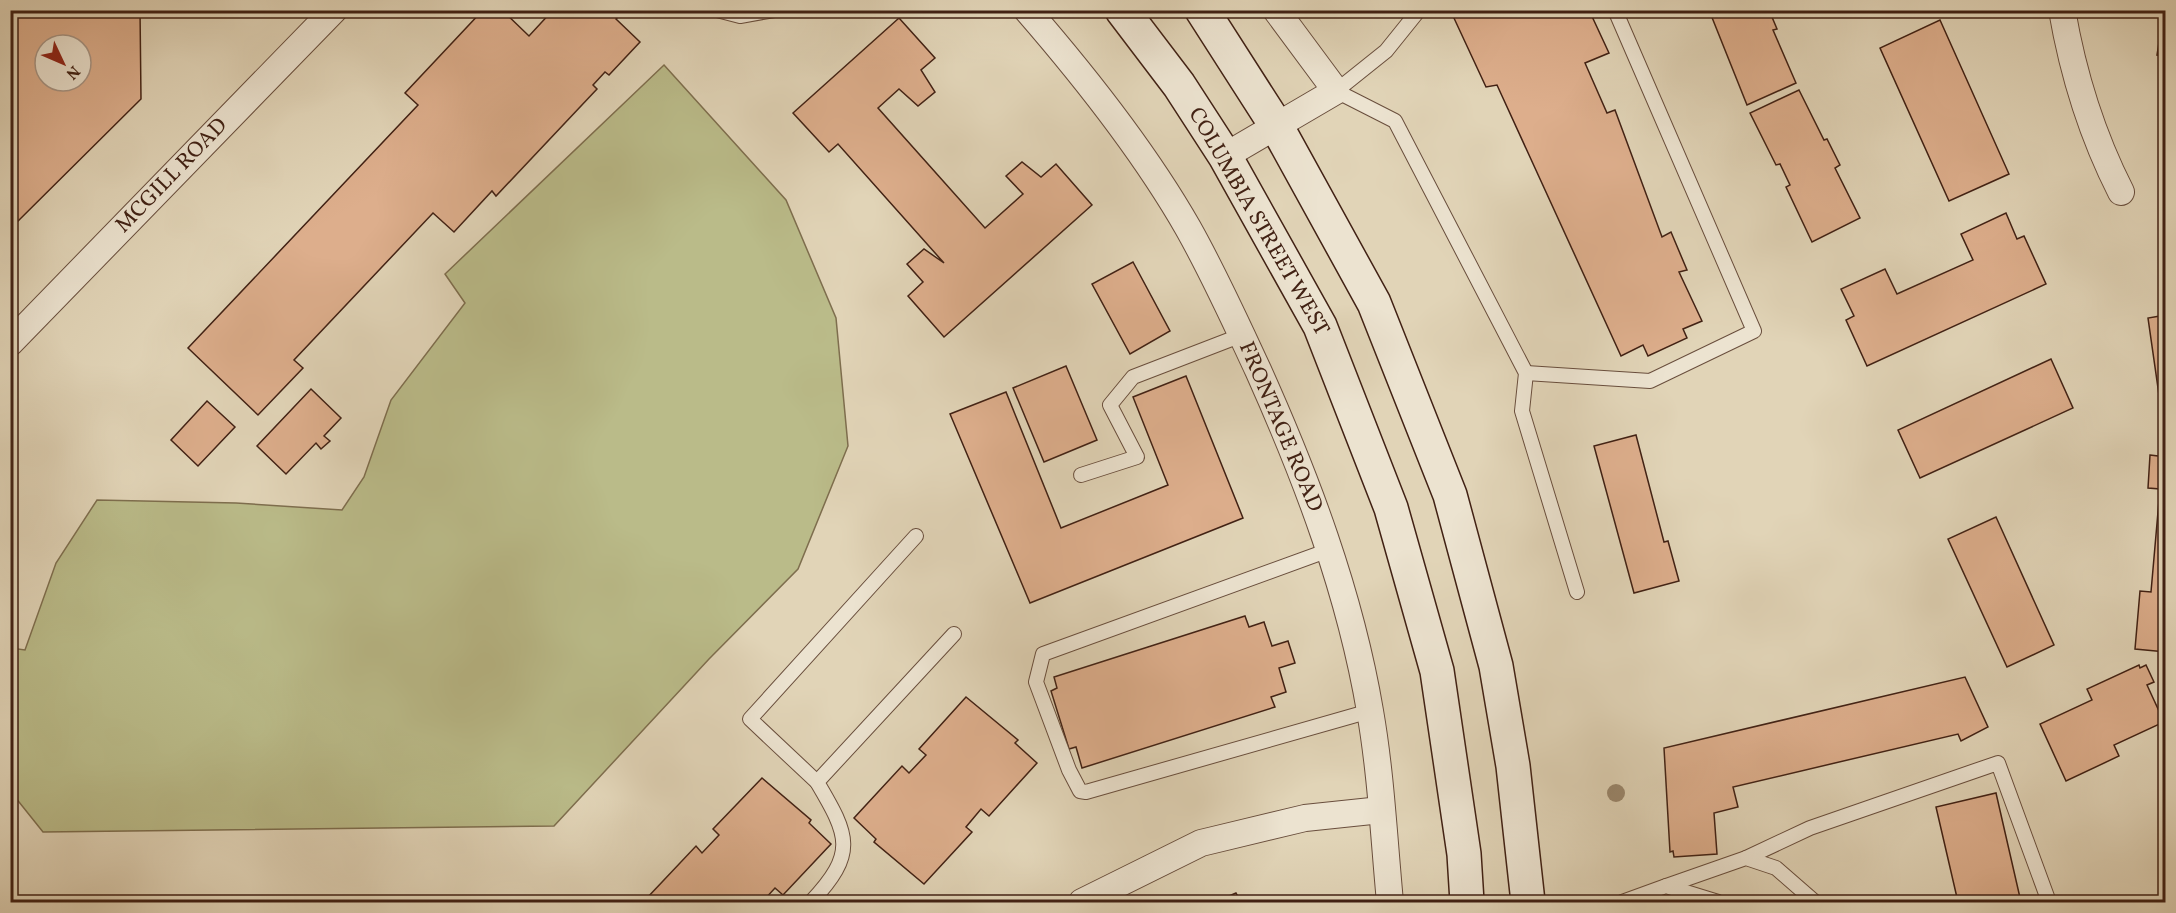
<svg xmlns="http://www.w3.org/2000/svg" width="2176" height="913" font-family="Vollkorn,serif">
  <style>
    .green { fill: #babb89; stroke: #7e6e4e; stroke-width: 1.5 }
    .building { fill: #ddae8c; stroke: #412114; stroke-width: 1.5; fill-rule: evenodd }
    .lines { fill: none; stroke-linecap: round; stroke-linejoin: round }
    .service-casing { stroke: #694e3d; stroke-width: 16 }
    .minor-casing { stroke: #694e3d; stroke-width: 28 }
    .secondary-casing { stroke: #412114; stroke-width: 36 }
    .service { stroke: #ece3d0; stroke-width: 14 }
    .minor { stroke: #ece3d0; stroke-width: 26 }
    .secondary { stroke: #ece3d0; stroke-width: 33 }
    .tree { fill: #9a876d }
    .labels { text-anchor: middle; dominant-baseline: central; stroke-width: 4.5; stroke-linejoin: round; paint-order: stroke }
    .street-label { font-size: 22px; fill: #412114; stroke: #ece3d0 }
  </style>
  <rect width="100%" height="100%" fill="#e1d4b7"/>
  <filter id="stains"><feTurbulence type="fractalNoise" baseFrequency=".00333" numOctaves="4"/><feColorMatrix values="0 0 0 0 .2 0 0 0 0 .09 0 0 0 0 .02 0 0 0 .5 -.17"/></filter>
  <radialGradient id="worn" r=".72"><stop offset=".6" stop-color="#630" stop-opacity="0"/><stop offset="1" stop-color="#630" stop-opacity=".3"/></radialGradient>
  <!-- green -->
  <path class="green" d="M664 65 786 200 836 318 848 446 798 569 709 659 554 826 43 832 11 792V648L25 650 56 563 97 500 236 503 342 510 364 477 391 400 465 303 445 274Z"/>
  <!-- building -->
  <g class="building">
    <path d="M10 10H140L141 99 10 229ZM45 45H81V81H45Z"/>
    <path d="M483 10H502L529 36 553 10H616L620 15 616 19 640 42 609 75 605 72 593 85 597 89 496 196 492 191 454 232 433 213 294 360 303 368 258 415 188 348 418 105 405 93Z"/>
    <path d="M1468 10H1589L1609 53 1585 63 1607 113 1615 110 1662 237 1671 232 1687 270 1679 272 1702 321 1683 329 1687 338 1648 356 1643 345 1621 356 1497 85 1486 87 1453 16Z"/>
    <path d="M1709 10H1769L1777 29 1773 30 1796 83 1747 105Z"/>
    <path d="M899 18 935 58 921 70 935 92 918 106 899 89 878 108 985 228 1023 194 1006 176 1022 162 1041 177 1056 164 1092 205 944 337 908 296 923 282 907 264 924 249 944 263 838 144 829 152 793 113Z"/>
    <path d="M1940 20 2009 174 1949 201 1880 48Z"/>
    <path d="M2161 30 2166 31V56L2157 55Z"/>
    <path d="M1799 90 1824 140 1827 139 1840 165 1835 168 1860 218 1812 242 1786 187 1790 185 1780 164 1776 165 1750 113Z"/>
    <path d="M2006 213 2017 239 2024 236 2046 284 1867 366 1846 320 1854 316 1841 289 1885 269 1897 294 1973 260 1961 234Z"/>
    <path d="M1133 262 1170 331 1130 354 1092 284Z"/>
    <path d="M2166 315V430H2164L2148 318Z"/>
    <path d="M2051 359 2073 408 1920 478 1898 430Z"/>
    <path d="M1066 366 1097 440 1044 462 1013 388Z"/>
    <path d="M1186 376 1243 518 1030 603 950 414 1006 392 1061 528 1168 485 1133 397Z"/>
    <path d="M311 389 341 418 324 436 330 441 321 449 316 443 286 474 257 446Z"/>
    <path d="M207 401 235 427 198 466 171 440Z"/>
    <path d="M1636 435 1664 542 1668 541 1679 581 1634 593 1594 446Z"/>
    <path d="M2150 455 2166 457V652L2135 649 2140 591 2151 592 2160 489 2148 488Z"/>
    <path d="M1996 517 2054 645 2007 667 1948 539Z"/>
    <path d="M1245 616 1249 627 1264 622 1272 646 1288 641 1295 663 1279 668 1286 692 1271 697 1275 707 1082 768 1076 747 1069 749 1051 691 1057 688 1054 677Z"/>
    <path d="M2139 665 2140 668 2146 665 2154 682 2147 685 2164 722 2114 745 2119 756 2066 781 2040 724 2092 700 2087 689Z"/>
    <path d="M1965 677 1988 727 1961 741 1958 734 1733 787 1738 807 1714 813 1717 854 1674 857 1673 851 1670 852 1664 748Z"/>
    <path d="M966 697 1018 740 1015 743 1037 763 989 816 981 809 966 827 972 832 924 884 874 842 876 839 854 818 902 766 909 773 926 755 919 749Z"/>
    <path d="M762 778 811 820 809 823 831 844 783 895 775 888 762 902H652L647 898 696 846 702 853 719 835 713 829Z"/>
    <path d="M1996 793 2021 902H1958L1936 807Z"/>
    <path d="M1236 893 1241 902H1215Z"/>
  </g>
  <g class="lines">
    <!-- service casing -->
    <g class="service-casing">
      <g id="service">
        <path d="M717 10 740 16 774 10"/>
        <path d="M1419 10 1386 51 1336 91 1395 121 1526 373 1522 411 1577 592"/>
        <path d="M1526 373 1650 381 1754 331 1615 10"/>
        <path d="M1081 475 1137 457 1110 405 1133 377 1242 335"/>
        <path d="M1329 550 1043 654 1036 682 1069 770 1080 791 1086 792 1370 711"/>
        <path d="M817 782 750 719 916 536"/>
        <path d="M1746 858 1810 828 1998 763 2049 902"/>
        <path d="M1666 886 1746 858 1776 868 1815 902"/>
        <path d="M811 902C857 853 849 836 817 782L954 634"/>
        <path d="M1622 902 1666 886 1718 902"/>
      </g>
    </g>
    <!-- minor casing -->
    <g class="minor-casing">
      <g id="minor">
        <path d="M1027 10C1086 78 1144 151 1188 228 1214 274 1236 323 1258 370 1307 479 1350 593 1370 711 1381 774 1384 839 1390 902"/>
        <path d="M2062 10C2073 74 2092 135 2121 192"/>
        <path d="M1225 156 1336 91 1276 10"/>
        <path d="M10 343 334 10"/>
        <path d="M1082 902 1201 843 1305 818 1381 810"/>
      </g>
    </g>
    <!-- secondary casing -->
    <g class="secondary-casing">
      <g id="secondary">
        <path d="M1122 10 1179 85 1225 156 1320 326 1391 508 1437 671 1464 854 1467 902"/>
        <path d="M1202 10 1277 127 1374 303 1450 495 1496 666 1513 766 1528 902"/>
      </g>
    </g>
    <!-- service -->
    <use href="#service" class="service"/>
    <!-- minor -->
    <use href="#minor" class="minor"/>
    <!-- secondary -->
    <use href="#secondary" class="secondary"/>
  </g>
  <!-- trees -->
  <circle class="tree" cx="1616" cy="793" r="9"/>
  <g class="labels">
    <!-- street labels -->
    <g class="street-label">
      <text transform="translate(172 176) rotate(-46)">MCGILL ROAD</text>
      <text transform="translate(1258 222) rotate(60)">COLUMBIA STREET WEST</text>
      <text transform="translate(1280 427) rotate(67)">FRONTAGE ROAD</text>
    </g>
  </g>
  <!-- margin -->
  <rect width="2176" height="913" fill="none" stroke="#e1d4b7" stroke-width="36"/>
  <rect x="12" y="12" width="2152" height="889" fill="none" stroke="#412114" stroke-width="3"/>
  <rect x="18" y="18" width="2140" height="877" fill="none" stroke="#412114" stroke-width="1.5"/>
  <!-- north arrow -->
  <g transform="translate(63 63) rotate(134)"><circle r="28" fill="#ece3d0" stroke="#a89585" stroke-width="1.5"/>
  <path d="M0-4.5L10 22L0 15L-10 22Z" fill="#8f2418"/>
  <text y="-9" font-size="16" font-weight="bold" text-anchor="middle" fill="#412114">N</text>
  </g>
  <rect width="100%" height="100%" filter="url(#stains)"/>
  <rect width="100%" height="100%" fill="url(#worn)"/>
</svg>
